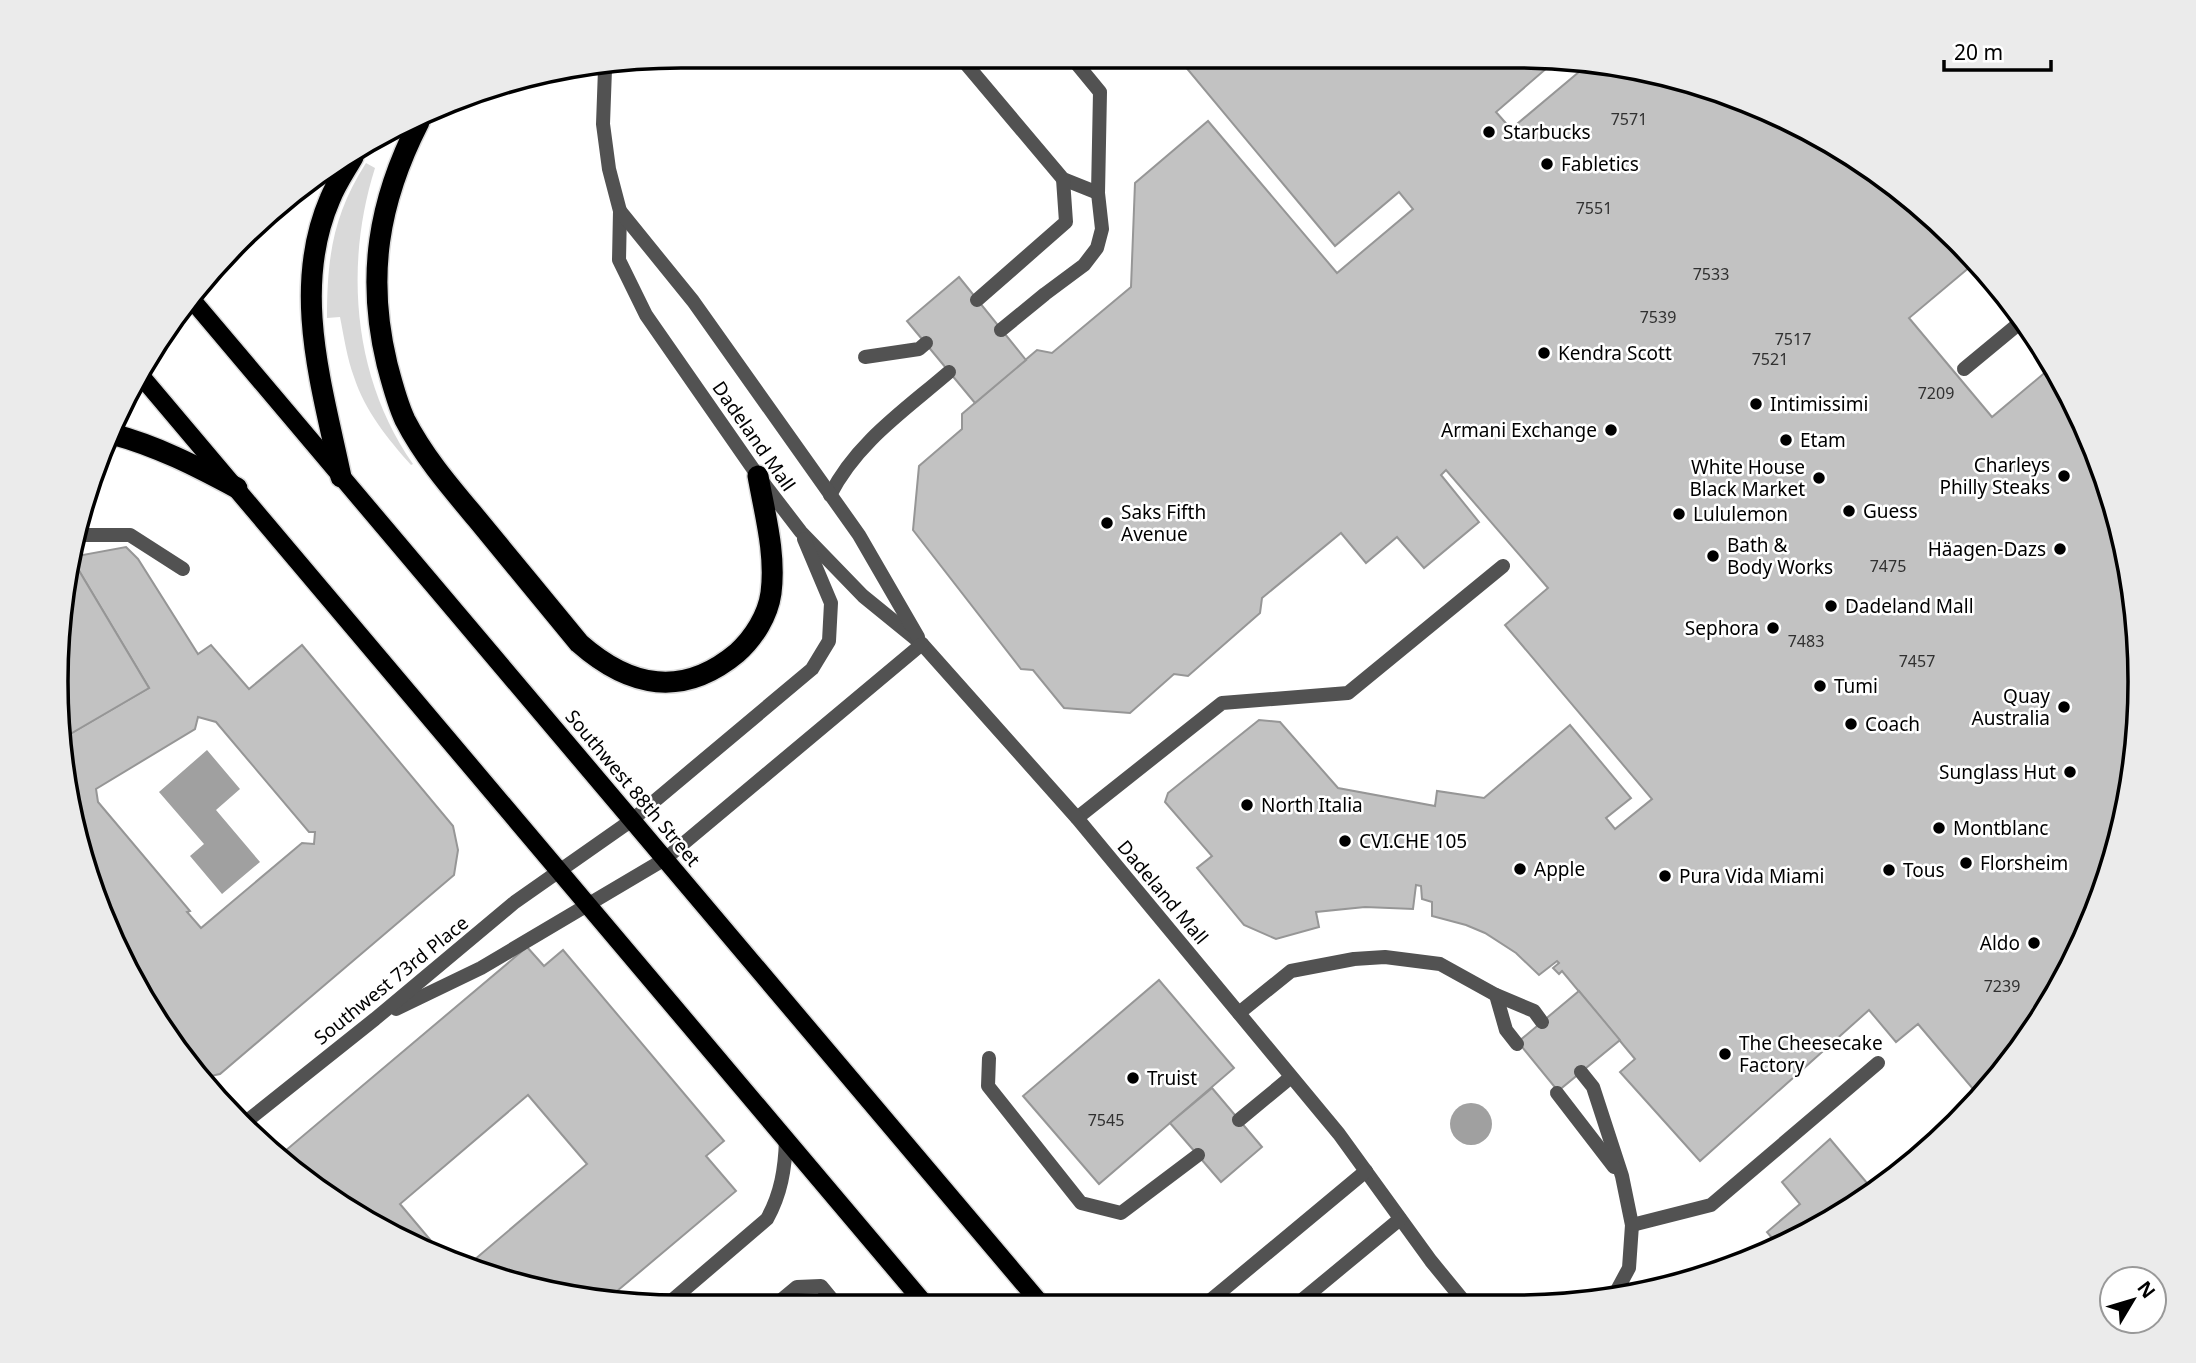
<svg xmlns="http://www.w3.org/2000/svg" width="2196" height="1363" font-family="'Noto Sans',sans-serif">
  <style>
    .green { fill: #d9d9d9 }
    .water { fill: #a0a0a0 }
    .building { fill: #c2c2c2; stroke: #969696; stroke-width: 2; fill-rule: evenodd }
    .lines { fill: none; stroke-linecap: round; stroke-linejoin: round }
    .primary-casing { stroke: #dbdbdb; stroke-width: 21 }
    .motorway-casing { stroke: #dbdbdb; stroke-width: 24 }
    .service { stroke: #525252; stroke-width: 14 }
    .minor { stroke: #525252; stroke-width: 14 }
    .primary { stroke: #000; stroke-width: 18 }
    .motorway { stroke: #000; stroke-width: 21 }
    .poi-dot { fill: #000; stroke: #fff; stroke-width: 2.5 }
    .labels { text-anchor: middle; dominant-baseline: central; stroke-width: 5; stroke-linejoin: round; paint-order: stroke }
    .number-label { font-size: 16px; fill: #303030 }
    .poi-label { font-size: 19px; fill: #000; stroke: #fff; text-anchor: start }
    .street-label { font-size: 19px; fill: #000; stroke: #fff }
    .rim { fill: none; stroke: #000; stroke-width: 3.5 }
  </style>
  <rect width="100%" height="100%" fill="#fff"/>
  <!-- green -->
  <path class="green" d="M366 163 375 168C344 266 353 378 413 464L411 465C388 439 365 411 354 377 347 358 344 337 340 317L327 318C327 257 333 215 366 163Z"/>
  <!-- water -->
  <g class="water">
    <path d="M207 750 240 789 216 810 260 862 222 894 190 856 204 844 159 792Z"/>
    <circle cx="1471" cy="1124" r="21"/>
  </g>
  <!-- building -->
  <g class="building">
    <path d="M1179 59 1555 61 1496 112 1511 129 1592 61H1596L1753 103 1895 185 1977 261 1909 318 1992 417 2054 365 2056 368 2107 480 2135 599 2139 722 2119 843 2076 958 2011 1062 1979 1096 1918 1024 1896 1042 1869 1010 1700 1161 1620 1072 1635 1059 1562 971 1559 974 1553 968 1559 963 1557 961 1539 975 1516 953 1485 933 1466 925 1432 916V902L1422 899 1421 886 1416 885 1413 909 1365 907 1316 912 1319 927 1276 939 1244 925 1197 868 1212 856 1165 802 1168 793 1259 720 1280 722 1338 788 1435 806 1437 791 1484 798 1570 725 1631 798 1606 818 1615 829 1652 799 1505 625 1548 588 1446 470 1441 475 1479 522 1424 568 1397 537 1366 563 1341 533 1262 598 1260 613 1188 676 1174 674 1130 713 1064 708 1033 670 1021 669 913 530 919 466 962 429V414L1037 350 1052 353 1131 287 1135 183 1208 121 1337 273 1413 209 1399 192 1335 246Z"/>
    <path d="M959 277 1026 360 975 403 907 321Z"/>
    <path d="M126 547 138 559 198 654 211 645 249 689 302 645 453 826 458 850 454 875 220 1074 206 1077 162 1029 89 882 65 737 149 688 75 564 77 556ZM198 717 216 722 309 832H315L314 844 302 843 201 928 187 912 190 911 98 802 96 789 195 729Z"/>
    <path d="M75 564 149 688 65 737 56 681Z"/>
    <path d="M527 947 544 966 563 950 724 1141 706 1156 736 1191 604 1302 467 1266 587 1164 528 1095 400 1204 448 1261 301 1178 298 1175 302 1171 285 1151Z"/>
    <path d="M1159 980 1234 1068 1099 1184 1023 1096Z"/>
    <path d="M1579 991 1620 1040 1558 1091 1518 1042Z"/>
    <path d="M1212 1088 1262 1147 1221 1182 1170 1123Z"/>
    <path d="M1830 1139 1867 1183 1858 1191 1864 1197 1827 1223 1770 1249 1777 1244 1767 1232 1800 1204 1782 1182Z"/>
  </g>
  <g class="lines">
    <!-- primary casing -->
    <g class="primary-casing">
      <g id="primary">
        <path d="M193 301 1041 1304"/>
        <path d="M141 376 924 1303"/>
      </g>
    </g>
    <!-- motorway casing -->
    <g class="motorway-casing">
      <g id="motorway">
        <path d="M419 122C378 202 366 277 387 364 392 383 397 403 405 420 424 457 451 488 477 519 511 560 545 602 579 643 630 688 683 698 737 653 754 638 768 615 771 593 776 554 765 515 758 476"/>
        <path d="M112 434C157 446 196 466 237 488"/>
        <path d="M341 477C322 386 291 289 330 199 336 184 345 171 353 157"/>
      </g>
    </g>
    <!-- service -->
    <g class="service">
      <path d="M961 58 1063 179 1098 193"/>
      <path d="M977 300 1066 222 1063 179"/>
      <path d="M1001 330 1045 294 1084 265 1097 248 1102 229 1098 193 1100 92 1072 58"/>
      <path d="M865 357 919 349 926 343"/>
      <path d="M1964 369 2022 321"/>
      <path d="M830 495C857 442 905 410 949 372"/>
      <path d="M80 535H130L183 569"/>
      <path d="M1077 818 1222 703 1348 693 1503 566"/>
      <path d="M1496 995 1506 1030 1517 1044"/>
      <path d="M1239 1013 1291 971 1354 959 1385 957 1440 964 1496 995 1534 1011 1542 1022"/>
      <path d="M989 1058 988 1086 1081 1203 1121 1213 1198 1155"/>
      <path d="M1581 1072 1593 1087 1622 1176 1632 1225 1629 1268 1615 1294"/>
      <path d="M1557 1093 1614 1167"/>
      <path d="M1239 1120 1291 1077"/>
      <path d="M1632 1225 1711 1205 1878 1063"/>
      <path d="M779 1302 797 1287 821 1286 835 1303"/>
    </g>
    <!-- minor -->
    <g class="minor">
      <path d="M605 69 603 124 609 169 620 211 619 260 646 315 758 476 801 532 863 596 922 644 1077 818 1339 1134 1431 1261 1467 1305"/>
      <path d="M620 211 693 301 859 535 918 637"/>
      <path d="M396 1009 481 968 665 859 922 644"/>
      <path d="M247 1121 375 1019 515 902 632 820 812 669 829 641 831 603 804 539"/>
      <path d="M670 1302 767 1219C781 1194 785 1169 786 1140"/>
      <path d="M1206 1304 1366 1171"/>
      <path d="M1296 1305 1400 1219"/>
    </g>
    <!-- primary -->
    <use href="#primary" class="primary"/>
    <!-- motorway -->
    <use href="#motorway" class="motorway"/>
  </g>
  <!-- markers -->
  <g class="poi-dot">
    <circle cx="1489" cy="132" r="7"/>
    <circle cx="1547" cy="164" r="7"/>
    <circle cx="1544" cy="353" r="7"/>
    <circle cx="1756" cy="404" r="7"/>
    <circle cx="1611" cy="430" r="7"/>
    <circle cx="1786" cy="440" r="7"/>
    <circle cx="2064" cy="476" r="7"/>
    <circle cx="1819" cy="478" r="7"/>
    <circle cx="1849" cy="511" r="7"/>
    <circle cx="1679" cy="514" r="7"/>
    <circle cx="1107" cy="523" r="7"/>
    <circle cx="2060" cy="549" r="7"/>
    <circle cx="1713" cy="556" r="7"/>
    <circle cx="1831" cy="606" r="7"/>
    <circle cx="1773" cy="628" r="7"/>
    <circle cx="1820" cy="686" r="7"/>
    <circle cx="2064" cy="707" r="7"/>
    <circle cx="1851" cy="724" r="7"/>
    <circle cx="2070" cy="772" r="7"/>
    <circle cx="1247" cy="805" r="7"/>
    <circle cx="1939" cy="828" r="7"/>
    <circle cx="1345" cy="841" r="7"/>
    <circle cx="1966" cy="863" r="7"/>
    <circle cx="1520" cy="869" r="7"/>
    <circle cx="1889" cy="870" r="7"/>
    <circle cx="1665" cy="876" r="7"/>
    <circle cx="2034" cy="943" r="7"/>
    <circle cx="1725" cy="1054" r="7"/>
    <circle cx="1133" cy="1078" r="7"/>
  </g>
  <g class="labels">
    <!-- number labels -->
    <g class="number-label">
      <text x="1629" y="119">7571</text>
      <text x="1594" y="208">7551</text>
      <text x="1711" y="274">7533</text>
      <text x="1658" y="317">7539</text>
      <text x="1793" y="339">7517</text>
      <text x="1770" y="359">7521</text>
      <text x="1936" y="393">7209</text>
      <text x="1888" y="566">7475</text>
      <text x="1806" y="641">7483</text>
      <text x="1917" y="661">7457</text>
      <text x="2002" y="986">7239</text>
      <text x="1106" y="1120">7545</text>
    </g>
    <!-- poi labels -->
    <g class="poi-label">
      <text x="1503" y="132">Starbucks</text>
      <text x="1561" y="164">Fabletics</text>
      <text x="1558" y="353">Kendra Scott</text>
      <text x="1770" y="404">Intimissimi</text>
      <text x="1597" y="430" text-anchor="end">Armani Exchange</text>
      <text x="1800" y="440">Etam</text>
      <text x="2050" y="465" text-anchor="end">Charleys<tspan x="2050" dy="22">Philly Steaks</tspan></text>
      <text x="1805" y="467" text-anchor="end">White House<tspan x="1805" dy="22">Black Market</tspan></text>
      <text x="1863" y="511">Guess</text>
      <text x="1121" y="512">Saks Fifth<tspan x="1121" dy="22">Avenue</tspan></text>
      <text x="1693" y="514">Lululemon</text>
      <text x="1727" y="545">Bath &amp;<tspan x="1727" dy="22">Body Works</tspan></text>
      <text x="2046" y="549" text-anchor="end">Häagen-Dazs</text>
      <text x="1845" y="606">Dadeland Mall</text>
      <text x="1759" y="628" text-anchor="end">Sephora</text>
      <text x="1834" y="686">Tumi</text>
      <text x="2050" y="696" text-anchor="end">Quay<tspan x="2050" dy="22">Australia</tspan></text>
      <text x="1865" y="724">Coach</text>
      <text x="2056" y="772" text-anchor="end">Sunglass Hut</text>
      <text x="1261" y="805">North Italia</text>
      <text x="1953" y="828">Montblanc</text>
      <text x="1359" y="841">CVI.CHE 105</text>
      <text x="1980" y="863">Florsheim</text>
      <text x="1534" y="869">Apple</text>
      <text x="1903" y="870">Tous</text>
      <text x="1679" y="876">Pura Vida Miami</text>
      <text x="2020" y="943" text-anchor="end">Aldo</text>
      <text x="1739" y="1043">The Cheesecake<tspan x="1739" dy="22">Factory</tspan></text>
      <text x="1147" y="1078">Truist</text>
    </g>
    <!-- street labels -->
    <g class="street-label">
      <text transform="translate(754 436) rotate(55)">Dadeland Mall</text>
      <text transform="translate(633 788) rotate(50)">Southwest 88th Street</text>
      <text transform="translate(1163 892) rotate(50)">Dadeland Mall</text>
      <text transform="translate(391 980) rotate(-39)">Southwest 73rd Place</text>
    </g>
  </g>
  <!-- crop -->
  <path d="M0 0H2196V1363H0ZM681 68H1515A613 613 0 0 1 2128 681V682A613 613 0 0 1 1515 1295H681A613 613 0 0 1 68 682V681A613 613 0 0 1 681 68Z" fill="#ebebeb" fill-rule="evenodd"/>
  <path class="rim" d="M681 68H1515A613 613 0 0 1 2128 681V682A613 613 0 0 1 1515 1295H681A613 613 0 0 1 68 682V681A613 613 0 0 1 681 68Z"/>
  <!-- north arrow -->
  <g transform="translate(2133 1300) rotate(52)"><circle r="33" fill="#ffffff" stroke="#999999" stroke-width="2"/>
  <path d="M0-5L12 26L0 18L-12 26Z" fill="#000000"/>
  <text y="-10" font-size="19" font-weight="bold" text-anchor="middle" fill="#000000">N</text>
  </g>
  <!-- scale -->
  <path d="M1944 60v10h107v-10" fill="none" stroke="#000000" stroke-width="3.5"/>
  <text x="1954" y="60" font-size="21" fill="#000000" stroke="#ffffff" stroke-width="5" paint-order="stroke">20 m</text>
</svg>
